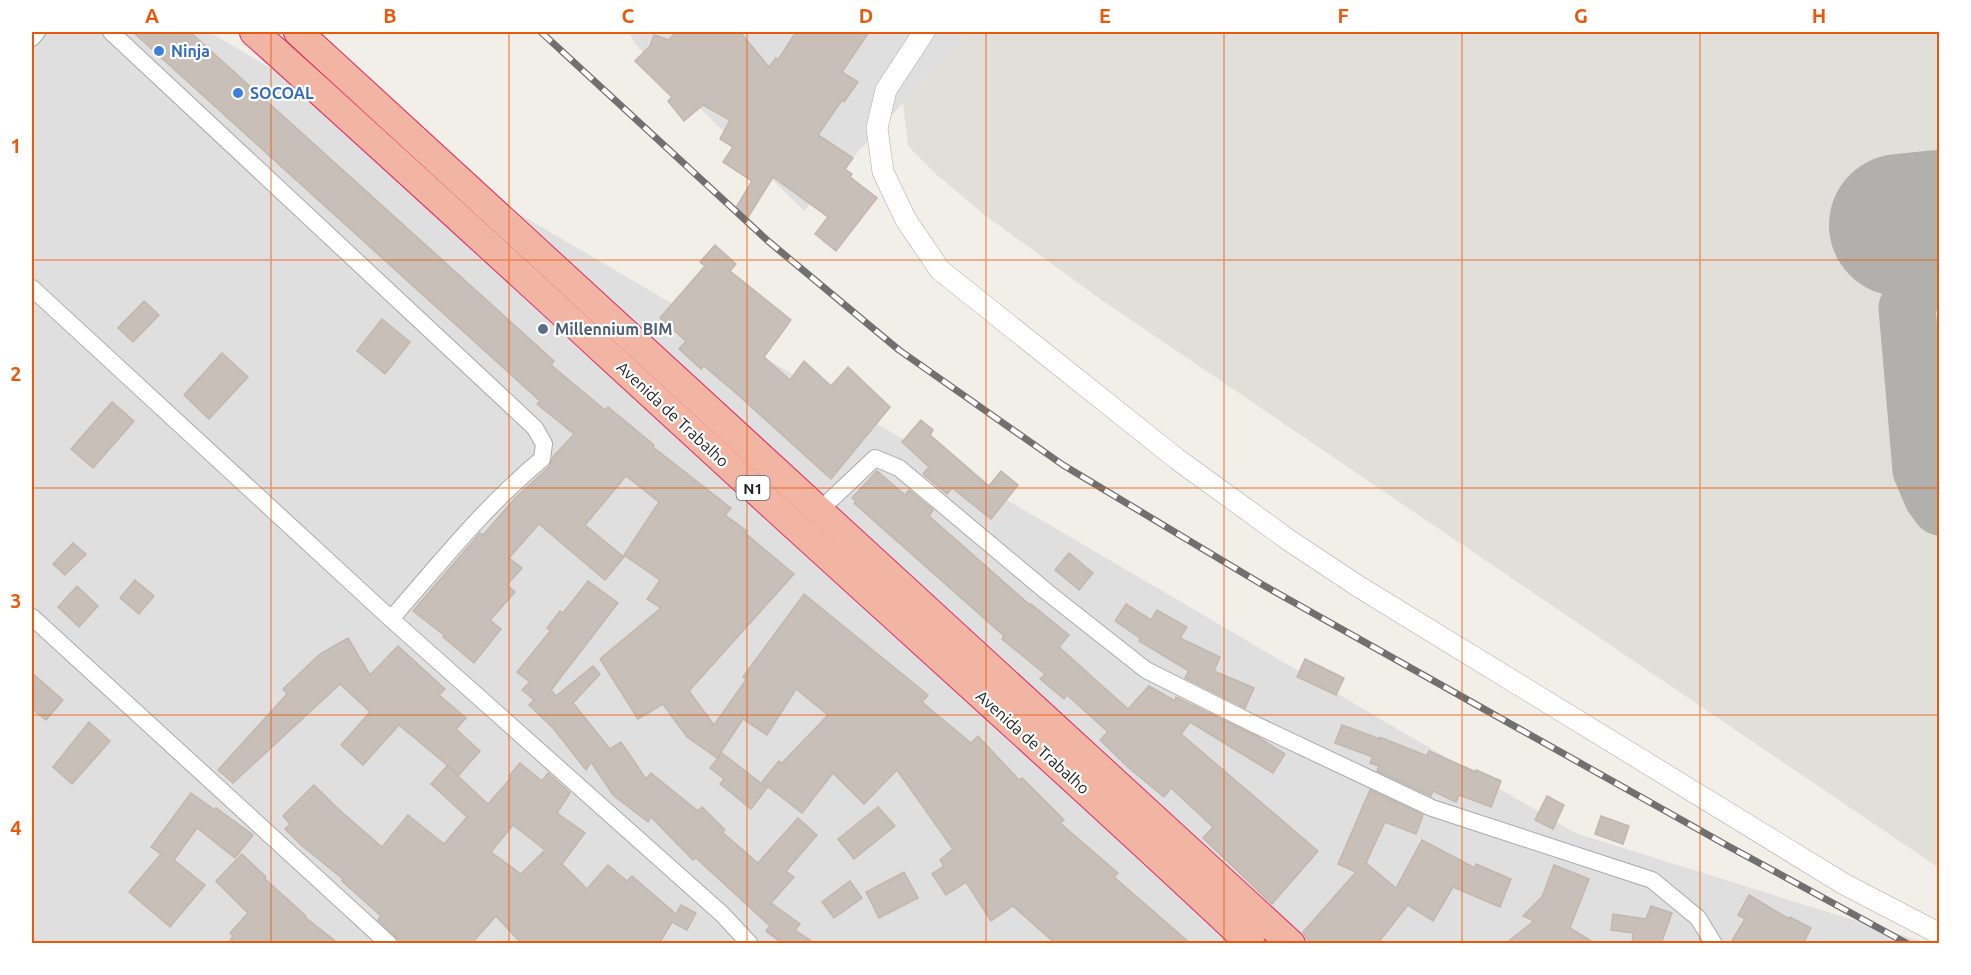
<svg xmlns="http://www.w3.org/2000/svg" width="1971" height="975" font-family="Ubuntu,sans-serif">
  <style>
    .residential { fill: #e0dfdf }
    .airport { fill: #e1dfda }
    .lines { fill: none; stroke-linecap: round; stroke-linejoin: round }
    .taxiway { stroke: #b1b0ac; stroke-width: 57 }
    .runway { stroke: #b1b0ac; stroke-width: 142 }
    .building { fill: #c7bfb8; stroke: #c4b6ab; stroke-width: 1.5; fill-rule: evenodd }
    .minor-casing { stroke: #a9a9a9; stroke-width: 18 }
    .tertiary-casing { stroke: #a9a9a9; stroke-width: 22 }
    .trunk-casing { stroke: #dc2a67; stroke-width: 30 }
    .minor { stroke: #fff; stroke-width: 16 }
    .tertiary { stroke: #fff; stroke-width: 21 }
    .trunk { stroke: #f2b4a3; stroke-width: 28 }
    .rail-casing { stroke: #707070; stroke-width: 7 }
    .rail { stroke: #fff; stroke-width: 4.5; stroke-dasharray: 14; stroke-linecap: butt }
    .grid { fill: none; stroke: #e8590c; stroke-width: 1.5; stroke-opacity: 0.55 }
    .shop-dot { fill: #3f7fe0; stroke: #fff; stroke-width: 2 }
    .service-dot { fill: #5c6f8a; stroke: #fff; stroke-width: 2 }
    .labels { text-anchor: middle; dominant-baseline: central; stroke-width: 4.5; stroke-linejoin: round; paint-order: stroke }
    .shield { fill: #fff; stroke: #646464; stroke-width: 1.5 }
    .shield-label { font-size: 15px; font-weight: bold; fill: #222 }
    .shop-label { font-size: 16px; font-weight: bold; fill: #366cbe; stroke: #fff; text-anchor: start }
    .service-label { font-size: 16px; font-weight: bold; fill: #4e5e75; stroke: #fff; text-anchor: start }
    .street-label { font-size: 16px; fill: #222; stroke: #fff }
    .neatline { fill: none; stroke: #e8590c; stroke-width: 2 }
    .grid-label { font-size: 20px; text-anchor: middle; font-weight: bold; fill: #e8590c }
  </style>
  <rect width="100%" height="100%" fill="#f2efe9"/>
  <!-- residential -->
  <g class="residential">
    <path d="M32 32H209L1575 833 1927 943H32Z"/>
    <path d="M629 32H968L804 211 634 43Z"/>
  </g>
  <!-- airport -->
  <path class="airport" d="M968 32H1939V868L1103 301 982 213 937 175 908 146 903 103Z"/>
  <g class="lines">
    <!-- taxiway -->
    <path class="taxiway" d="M1940 249 1915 288 1907 308 1921 470 1932 496 1940 507"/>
    <!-- runway -->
    <path class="runway" d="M1900 225 1940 221"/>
  </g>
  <!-- building -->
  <g class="building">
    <path d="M133 32H190L554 361 551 365 605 410 608 407 654 445 653 447 731 508 725 515 747 531 745 533 794 574 689 691 714 725 746 680 743 677 804 594 928 695 922 702 971 743 978 736 1019 780 1022 778 1064 820 1060 823 1118 873 1114 877 1191 944H1056L1013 906 991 921 966 882 946 895 932 874 944 866 940 860 953 849 897 770 864 804 833 773 802 813 762 782 779 761 782 763 828 715 796 689 767 735 743 719 717 758 687 737 663 704 638 719 600 659 661 608 647 599 660 580 624 555 659 502 626 476 585 525 624 557 605 580 539 524 509 558 522 568 507 585 515 592 490 620 501 629 474 663 443 637 445 636 413 611 480 533 483 535 516 497 549 467 553 457 574 434 537 404 540 401Z"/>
    <path d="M676 32H740L769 67 776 58 778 60 796 32H869L842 72 858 82 844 102 842 100 818 135 853 158 845 169 852 174 850 177 877 198 836 251 815 234 828 217 773 177 747 219 734 211 752 181 723 162 733 147 720 139 730 120 703 105 684 121 668 101 672 97 635 61 650 46 654 35 669 40Z"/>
    <path d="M715 245 736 264 730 271 791 320 764 357 790 380 804 361 831 386 848 367 890 407 831 479 737 394 704 366 701 369 679 349 686 341 660 318 705 266 700 262Z"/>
    <path d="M144 301 159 315 133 342 118 328Z"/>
    <path d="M382 319 410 342 385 374 357 351Z"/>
    <path d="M222 353 248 377 209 419 184 395Z"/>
    <path d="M112 402 134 421 93 468 71 449Z"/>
    <path d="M921 420 933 430 930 435 989 486 1001 471 1018 485 991 519 952 488 947 494 923 474 929 467 902 442Z"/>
    <path d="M877 471 905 495 909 490 933 510 929 516 1030 605 1031 604 1069 635 1059 647 1128 709 1149 686 1175 701 1176 697 1258 737 1285 754 1273 773 1190 722 1181 734 1318 851 1272 904 1203 838 1213 827 1171 788 1164 797 1129 768 1100 740 1108 732 1067 695 1064 699 1040 679 1045 674 1002 639 1004 636 854 503 856 501 852 498Z"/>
    <path d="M73 543 86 554 65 575 53 564Z"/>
    <path d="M1069 553 1093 573 1079 590 1055 570Z"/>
    <path d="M135 580 154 596 139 614 120 598Z"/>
    <path d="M588 581 618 603 551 690 556 696 593 666 600 674 573 703 610 749 621 742 646 779 651 773 698 811 702 807 725 830 722 832 758 863 798 818 817 835 786 871 794 877 771 903 800 924 795 930 816 944H783L766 931 770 926 696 858 693 860 651 817 648 822 613 795 591 762 586 770 553 728 529 705 534 700 522 690 530 682 517 672 551 630 547 628 560 611 563 613Z"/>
    <path d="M77 586 98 606 79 627 58 607Z"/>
    <path d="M1126 604 1151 620 1157 610 1187 627 1180 638 1220 657 1214 671 1254 688 1245 708 1185 678 1189 671 1139 641 1140 638 1115 621Z"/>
    <path d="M348 638 370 675 398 646 445 689 439 695 466 718 456 729 480 751 459 775 399 725 363 765 341 745 370 712 340 684 233 783 218 770 287 694 283 689 320 654Z"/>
    <path d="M1305 659 1344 678 1336 695 1297 677Z"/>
    <path d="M32 673 63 700 46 720 32 709Z"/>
    <path d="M89 722 110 741 72 784 53 767Z"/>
    <path d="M1342 725 1380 739V737L1427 756 1429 751 1476 772V770L1501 781 1491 807 1459 795 1456 802 1433 791 1431 796 1377 771 1379 766 1370 763 1373 757 1335 743Z"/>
    <path d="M722 753 767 788 751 809 720 784 724 779 710 768Z"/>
    <path d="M520 763 542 781 548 773 570 793 557 813 585 833 562 864 587 889 608 865 627 881 632 876 676 914 681 905 696 913 687 930 672 922 659 944H522L496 916 471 944H403L378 920 381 916 342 881 343 879 301 845 285 829 290 824 283 816 314 785 336 807 382 847 408 815 444 844 467 817 431 784 447 766 488 804 511 778 509 776ZM513 825 545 850 521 874 491 852Z"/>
    <path d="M1370 790 1423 815 1416 834 1385 822 1366 863 1396 888 1422 840 1475 868 1476 864 1511 879 1500 907 1453 887 1433 921 1408 905 1377 944H1312L1307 939 1303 932 1356 872 1338 864Z"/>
    <path d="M191 793 215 810 216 808 253 835 235 858 197 828 174 860 205 885 170 927 129 892 161 854 151 847Z"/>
    <path d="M1547 796 1564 805 1553 829 1535 820Z"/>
    <path d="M878 807 895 826 854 859 838 839Z"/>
    <path d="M1601 816 1629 826 1623 844 1595 834Z"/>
    <path d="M242 854 266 877 264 878 306 916 305 917 339 944H227L233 936 230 933 248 913 216 881Z"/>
    <path d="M1554 865 1589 879 1570 928 1596 944H1505L1534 921 1523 916 1542 897Z"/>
    <path d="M904 872 918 898 879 918 866 892Z"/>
    <path d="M850 881 862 898 834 918 822 902Z"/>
    <path d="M1749 895 1789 919 1790 917 1811 928 1803 944H1730L1745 919 1738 915Z"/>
    <path d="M1651 906 1672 913 1661 944H1632L1633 933 1611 930 1613 914 1646 919Z"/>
  </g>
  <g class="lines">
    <!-- minor casing -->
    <g class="minor-casing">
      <g id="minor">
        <path d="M111 32 535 428 544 444 542 459C485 506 439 564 391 619"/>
        <path d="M32 38 37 32"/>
        <path d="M32 288 391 619 722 914 750 944"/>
        <path d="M820 510 875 458 899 468 1047 592 1146 670 1256 725 1432 808 1652 880 1698 918 1714 944"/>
        <path d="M32 617 389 944"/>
      </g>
    </g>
    <!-- tertiary casing -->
    <g class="tertiary-casing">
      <path id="tertiary" d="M924 32 886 90 877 128 883 172 906 220 940 270 1177 459 1290 541 1361 588 1844 884 1940 934"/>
    </g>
    <!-- trunk casing -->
    <g class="trunk-casing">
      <g id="trunk">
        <path d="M254 32C421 182 585 334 750 485 917 638 1086 788 1251 944"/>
        <path d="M298 32 1291 944"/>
      </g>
    </g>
    <!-- minor -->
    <use href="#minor" class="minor"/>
    <!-- tertiary -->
    <use href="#tertiary" class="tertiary"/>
    <!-- trunk -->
    <use href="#trunk" class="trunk"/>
    <!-- rail casing -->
    <g class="rail-casing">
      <path id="rail" d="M541 32 768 241 899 350 1063 465 1263 585 1728 846 1908 944"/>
    </g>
    <!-- rail -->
    <use href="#rail" class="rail"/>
  </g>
  <!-- grid -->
  <path class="grid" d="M271 32V944M509 32V944M747 32V944M986 32V944M1224 32V944M1462 32V944M1700 32V944M32 260H1940M32 488H1940M32 715H1940"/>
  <!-- markers -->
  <g class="shop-dot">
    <circle cx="159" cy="51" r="6"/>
    <circle cx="238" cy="93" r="6"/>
  </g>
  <circle class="service-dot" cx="543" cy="329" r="6"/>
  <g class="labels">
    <!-- shield labels -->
    <rect class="shield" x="736.5" y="476" width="33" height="24" rx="4.5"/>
    <g class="shield-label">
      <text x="753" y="488">N1</text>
    </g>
    <!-- shop labels -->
    <g class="shop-label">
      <text x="171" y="51">Ninja</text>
      <text x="250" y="93">SOCOAL</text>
    </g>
    <!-- service labels -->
    <g class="service-label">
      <text x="555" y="329">Millennium BIM</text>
    </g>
    <!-- street labels -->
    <g class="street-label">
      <text transform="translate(673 414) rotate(43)">Avenida de Trabalho</text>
      <text transform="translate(1033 742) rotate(42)">Avenida de Trabalho</text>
    </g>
  </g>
  <!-- border -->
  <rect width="1971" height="975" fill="none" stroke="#ffffff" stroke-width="66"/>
  <rect x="33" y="33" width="1905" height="909" class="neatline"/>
  <g class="grid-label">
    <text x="152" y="23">A</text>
    <text x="390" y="23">B</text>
    <text x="628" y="23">C</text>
    <text x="866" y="23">D</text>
    <text x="1105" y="23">E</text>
    <text x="1343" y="23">F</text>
    <text x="1581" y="23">G</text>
    <text x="1819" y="23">H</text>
    <text x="16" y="153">1</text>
    <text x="16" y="381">2</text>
    <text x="16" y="608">3</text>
    <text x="16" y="835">4</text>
  </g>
</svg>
